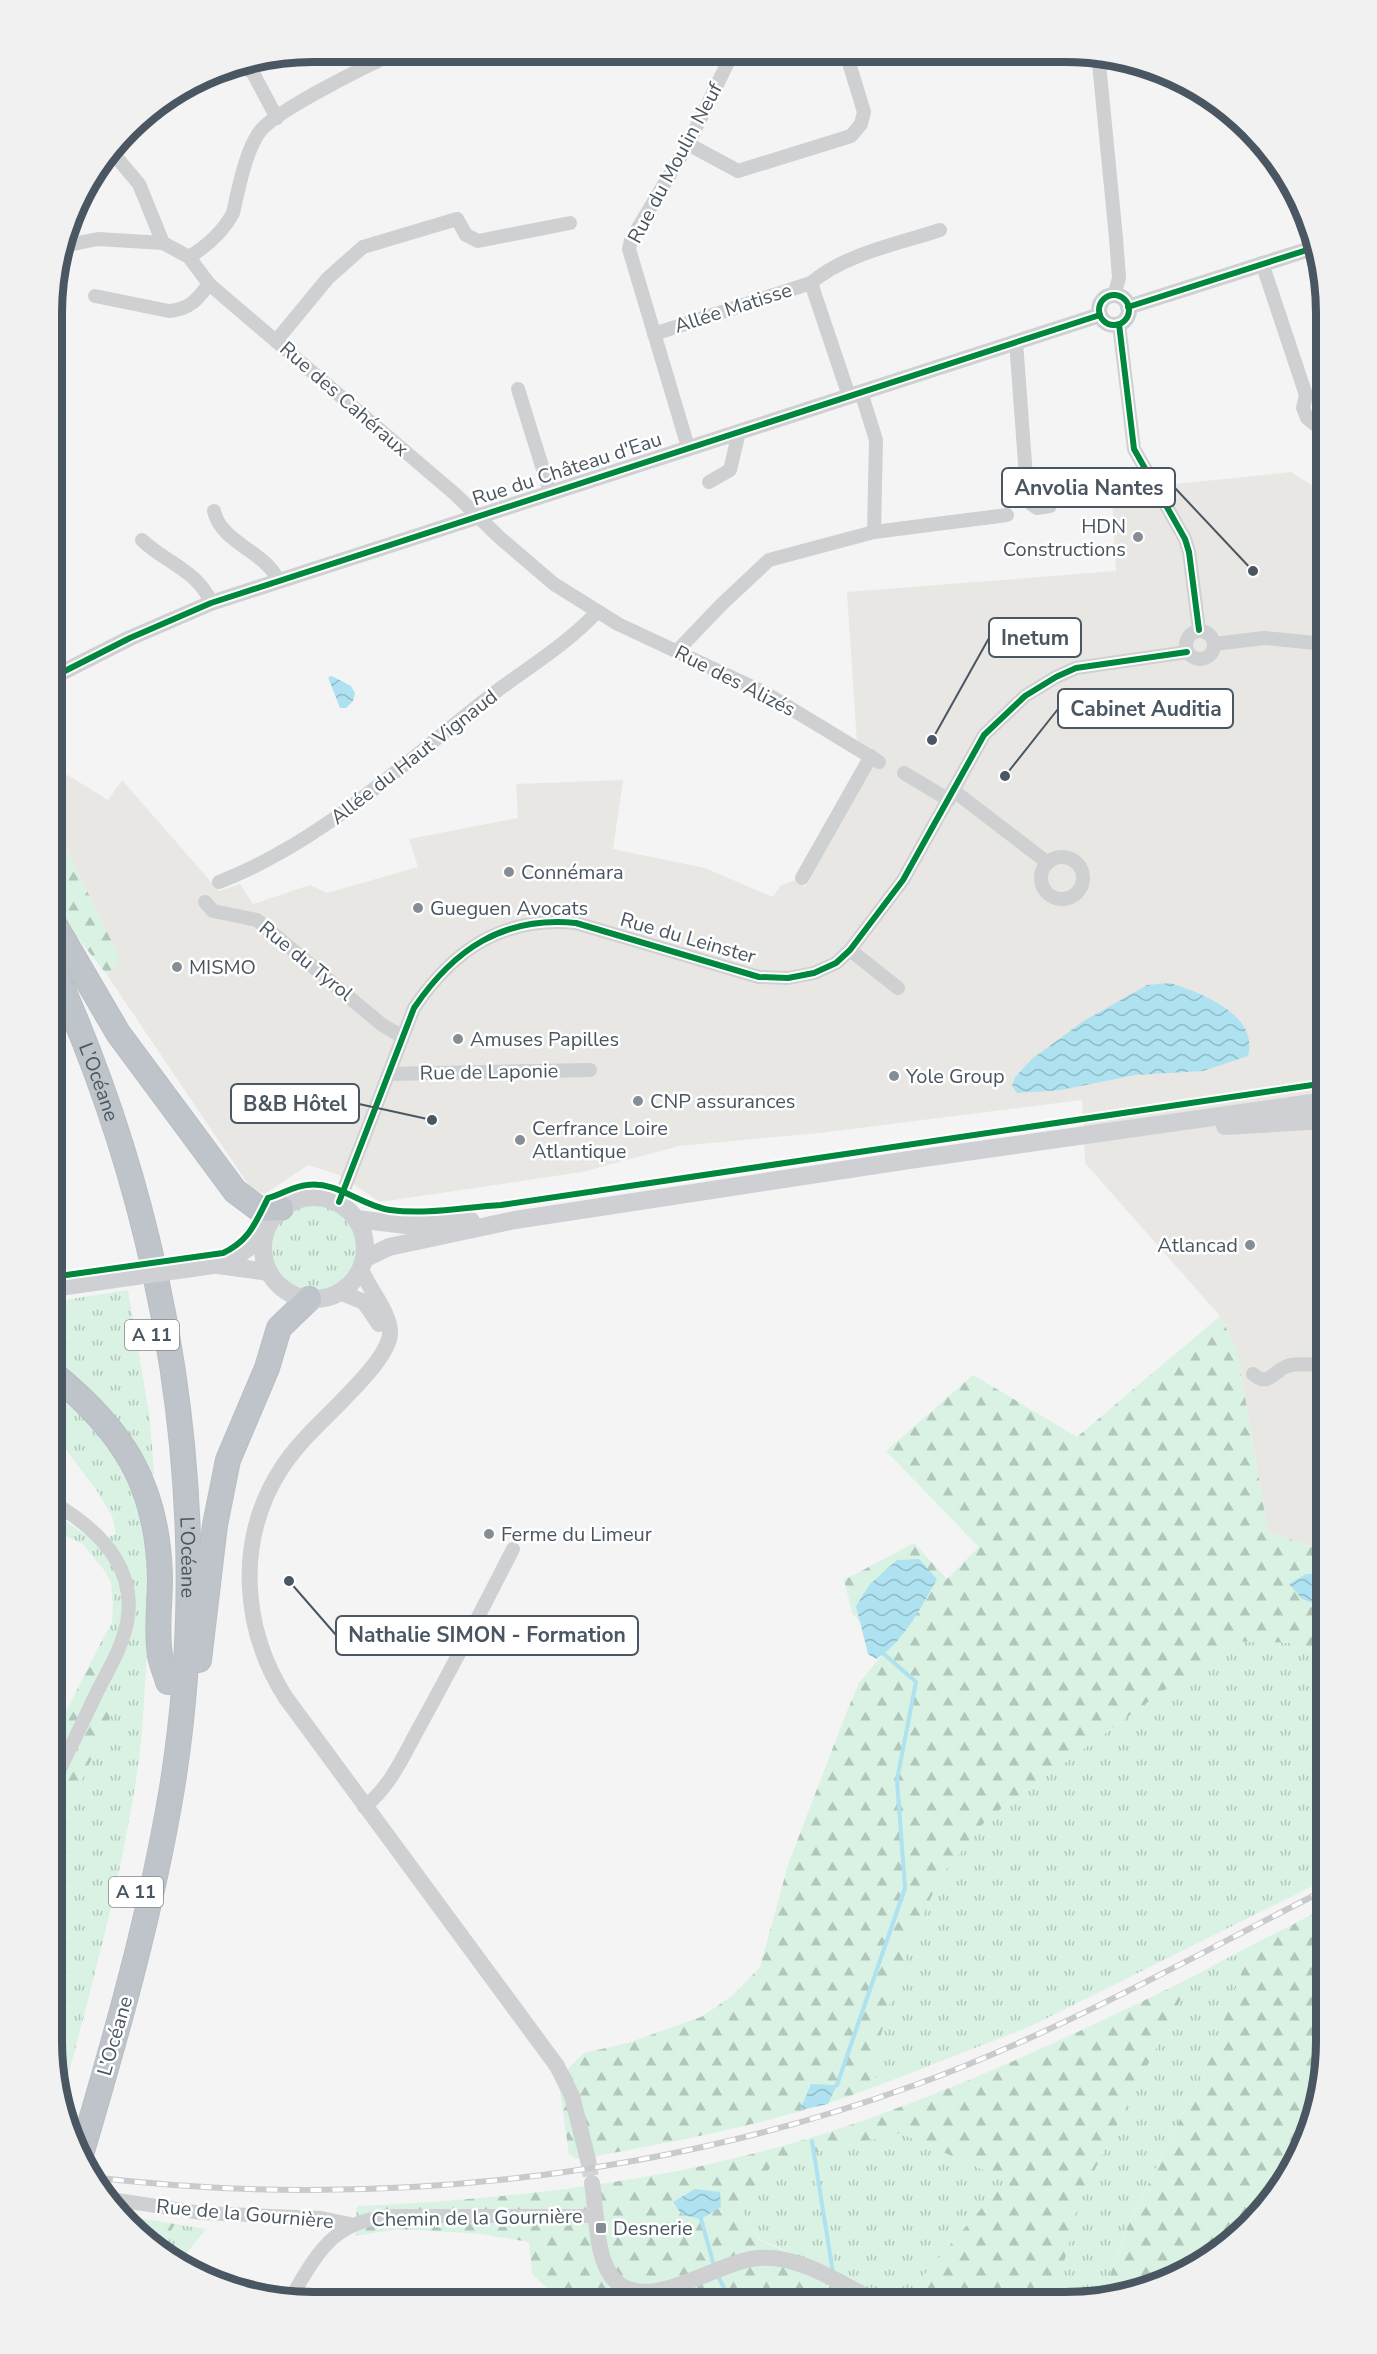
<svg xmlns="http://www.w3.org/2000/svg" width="1377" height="2354" font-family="'Nunito Sans',sans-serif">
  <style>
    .commercial { fill: #e8e7e3 }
    .grass { fill: url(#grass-tufts) }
    .forest { fill: url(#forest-firs) }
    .water { fill: url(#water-waves) }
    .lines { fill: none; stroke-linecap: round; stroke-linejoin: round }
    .stream { stroke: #aee2f0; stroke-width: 4 }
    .tertiary-tunnel { stroke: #d2d4d7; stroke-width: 16; stroke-dasharray: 16 8; stroke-linecap: butt }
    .motorway-casing { stroke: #b9bec3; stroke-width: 26 }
    .minor { stroke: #ced0d2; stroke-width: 14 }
    .tertiary { stroke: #ced0d2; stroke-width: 16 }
    .secondary { stroke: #ced0d4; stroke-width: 18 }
    .motorway { stroke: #bec4c9; stroke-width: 24 }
    .rail-casing { stroke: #c9cacc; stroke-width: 6 }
    .rail { stroke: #fff; stroke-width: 4; stroke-dasharray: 11; stroke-linecap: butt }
    .secondary-bridge { stroke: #ced0d4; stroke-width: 18 }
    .cycleway-casing { stroke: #fff; stroke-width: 10 }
    .cycleway { stroke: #00873e; stroke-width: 6 }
    .poi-dot { fill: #868d94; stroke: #fff; stroke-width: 2 }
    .labels { text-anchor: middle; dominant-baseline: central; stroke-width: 5; stroke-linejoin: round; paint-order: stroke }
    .shield { fill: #fff; stroke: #808990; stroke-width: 1.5 }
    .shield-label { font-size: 18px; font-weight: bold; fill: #4a5661 }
    .street-label { font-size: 20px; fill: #4a5661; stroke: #fff }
    .poi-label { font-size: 20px; fill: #4a5661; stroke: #fff; text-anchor: start }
    .rim { fill: none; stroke: #4a5661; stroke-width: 8 }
    .leader { fill: none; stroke: #4a5661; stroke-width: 2 }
    .callout-dot { fill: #4a5661; stroke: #fff; stroke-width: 2 }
    .callout { fill: #fff; stroke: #4a5661; stroke-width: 2 }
    .callout-label { font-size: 21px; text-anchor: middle; font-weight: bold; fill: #4a5661 }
  </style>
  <defs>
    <pattern id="grass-tufts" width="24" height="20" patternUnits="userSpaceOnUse" patternTransform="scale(1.5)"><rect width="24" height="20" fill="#d9f2e3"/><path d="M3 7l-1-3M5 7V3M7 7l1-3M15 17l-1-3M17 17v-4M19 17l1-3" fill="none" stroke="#b2c7bb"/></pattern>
    <pattern id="forest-firs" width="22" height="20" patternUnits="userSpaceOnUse" patternTransform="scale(1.5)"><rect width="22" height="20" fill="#d9f2e3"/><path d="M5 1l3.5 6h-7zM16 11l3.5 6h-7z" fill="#b2c7bb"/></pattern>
    <pattern id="water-waves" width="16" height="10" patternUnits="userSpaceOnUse" patternTransform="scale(1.5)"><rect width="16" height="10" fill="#aee2f0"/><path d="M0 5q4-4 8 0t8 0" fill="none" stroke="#90bac6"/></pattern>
  </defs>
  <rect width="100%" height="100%" fill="#f4f4f4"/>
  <!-- commercial -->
  <path class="commercial" d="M1133 466 1166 485 1291 472 1316 488 1319 531 1326 533V1551L1268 1532 1237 1350 1220 1316 1085 1163 1082 1100 819 1133 679 1146 582 1172 380 1202 339 1175 308 1165 265 1194 252 1190 107 975 121 960 53 822V766L108 800 122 780 219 891 240 884 253 904 310 885 327 893 418 867 409 839 518 818 516 784 623 780 613 849 705 868 773 897 780 886 794 880 805 887 876 753 857 743 847 592 1116 571 1111 482Z"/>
  <!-- grass -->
  <g class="grass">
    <circle cx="315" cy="1248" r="43"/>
    <path d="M128 1290 150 1419 154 1474 135 1493C154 1550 150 1609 146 1669 144 1699 143 1729 139 1759 124 1870 93 1980 65 2088L60 2086 51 2042V1848L111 1716 98 1648 112 1622 113 1602 111 1583 104 1570 83 1544 52 1530 59 1517 96 1542 116 1534 112 1516 97 1491 52 1431V1302Z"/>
    <path d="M1232 1641 1295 1643 1326 1656 1325 1880 1029 2027 877 2086 873 2063 892 1995 914 1934 941 1876 987 1819Z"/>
    <path d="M1252 1945 1208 2062 1128 2225 1103 2295 1053 2303 1082 2195 1192 1977Z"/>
    <path d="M900 2133 1007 2180 900 2303 857 2302 864 2286 759 2239 741 2209 773 2162Z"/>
    <path d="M175 2224 206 2229 178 2264 158 2252Z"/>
  </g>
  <!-- forest -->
  <g class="forest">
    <path d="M53 822 121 960 107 975 74 933 52 894Z"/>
    <path d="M1220 1316 1237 1350 1268 1532 1326 1551V1656L1295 1643 1232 1641 987 1819 941 1876 914 1934 892 1995 873 2063 877 2086C785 2121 687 2139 591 2157L576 2159 569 2154 558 2078 584 2053 628 2043 701 2017 732 1996 760 1967 788 1865 845 1716 859 1683 883 1654 852 1612 844 1580 914 1543 947 1579 979 1547 886 1451 973 1375 1077 1437Z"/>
    <path d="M98 1648 111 1716 51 1848V1741Z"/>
    <path d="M1325 1908C1326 1956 1330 2012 1325 2059 1316 2155 1255 2243 1166 2282 1147 2290 1123 2292 1103 2295L1128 2226 1208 2062 1252 1945Z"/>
    <path d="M1192 1977 1082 2195 1053 2303H900L1006 2180 900 2133 774 2162 741 2209 759 2240 864 2286 857 2302H552L553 2294 532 2274 529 2242 481 2234 399 2229 355 2236 357 2206C515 2199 675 2181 826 2133 952 2092 1073 2036 1192 1977Z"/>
    <path d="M119 2215 175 2224 158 2252Z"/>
  </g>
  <!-- water -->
  <g class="water">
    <path d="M332 676 351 686 355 693 353 701 346 708H340L328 677Z"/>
    <path d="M1170 983C1201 993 1259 1014 1248 1056L1203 1071 1135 1075 1061 1090 1017 1093 1012 1086 1015 1077 1032 1059 1082 1022 1147 985Z"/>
    <path d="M919 1559 937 1579C922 1606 903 1643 876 1659L868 1654 856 1606 870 1584 897 1560Z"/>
    <path d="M1306 1574H1326V1607L1302 1599 1289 1584Z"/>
    <path d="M811 2084 837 2085 828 2104 800 2110Z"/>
    <path d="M695 2189 720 2192 721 2207 701 2219 682 2215 673 2202Z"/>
  </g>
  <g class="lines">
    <!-- stream -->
    <g class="stream">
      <path d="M833 2088 837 2085 905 1888 897 1780 916 1682 884 1654"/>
      <path d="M812 2141 833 2273"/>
      <path d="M701 2219 713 2262"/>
      <path d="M718 2276 731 2302"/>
      <path d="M833 2286 834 2302"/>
    </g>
    <!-- tertiary-tunnel -->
    <path class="tertiary-tunnel" d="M588 2160 592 2183"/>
    <!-- motorway casing -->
    <g class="motorway-casing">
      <g id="motorway">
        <path d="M52 920 118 1033 235 1191 259 1209 281 1208"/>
        <path id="s1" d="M52 965C168 1220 217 1509 172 1788 151 1914 116 2036 80 2158"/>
        <path d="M52 1373C123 1430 158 1485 160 1578 160 1603 156 1631 160 1655 161 1664 166 1673 168 1682"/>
        <path d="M199 1660 215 1525 228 1460 267 1368 279 1328 309 1299"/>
      </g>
    </g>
    <!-- minor -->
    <g class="minor">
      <path d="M1098 53 1116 238 1119 278 1114 296"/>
      <path d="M242 65 253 73 277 118"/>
      <path d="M688 144 738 171 851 136 861 124 864 112 846 53"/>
      <path d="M112 152 139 184 163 243 189 257 209 284 455 494 499 537 554 584 618 624 767 694 879 762"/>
      <path d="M63 246 98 239 163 243"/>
      <path d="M189 257C207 246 223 232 233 213 238 191 246 148 261 130 279 109 373 62 401 51"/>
      <path d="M1262 263 1306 395 1303 408 1307 418 1326 433"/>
      <path d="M811 283 849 396"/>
      <path d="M95 296 169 311C190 309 197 300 209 284"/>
      <path d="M1119 324 1134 449 1185 539 1189 552 1199 630"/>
      <path d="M654 334 811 283C844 254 898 244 940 230"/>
      <path d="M276 341 328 278 363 247 457 219 466 235 478 241 570 223"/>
      <path d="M1016 342 1027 490 1031 504 1037 508 1050 506"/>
      <path d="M518 389 550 492"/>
      <path d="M861 392 876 440 874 532"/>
      <path d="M688 447 629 249 631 240 688 144 733 52"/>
      <path d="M709 482 730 470 739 432"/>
      <path d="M214 511C221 543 265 551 278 580"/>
      <path d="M142 540C164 562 199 571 211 603"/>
      <circle cx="1200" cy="645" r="14"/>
      <path d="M1214 644 1264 638 1326 644"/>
      <path d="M677 651 721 605 769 560 874 532 1007 515"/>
      <path d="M904 773 949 800"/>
      <path d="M954 791 1048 863"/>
      <circle cx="1062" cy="878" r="21"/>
      <path d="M802 878 871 756"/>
      <path d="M219 882C322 842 400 766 485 700 522 671 564 647 596 613"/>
      <path d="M205 902 213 911 257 920 381 1024 401 1036"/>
      <path d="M850 950 898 988"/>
      <path d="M388 1074 590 1070"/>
      <path d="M339 1202 414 1008C454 949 503 916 576 923L759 977 788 978 814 973 836 963 850 950 903 880 984 735 1025 696 1056 677 1076 668 1187 652"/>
      <path d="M1253 1374C1270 1389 1274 1368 1291 1365 1302 1363 1315 1365 1326 1365"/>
      <path d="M51 1787C67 1755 82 1724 97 1692 105 1676 115 1660 121 1643 147 1577 104 1532 52 1502"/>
      <path d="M364 1807C391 1787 405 1752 421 1724 453 1666 483 1608 513 1549"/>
      <path d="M104 2198 202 2213 321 2218 350 2224"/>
      <path d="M289 2301C318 2252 333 2219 395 2216H597"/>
    </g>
    <!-- tertiary -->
    <g class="tertiary">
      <circle cx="1114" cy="310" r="15"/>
      <path d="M1128 307 1313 248"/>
      <path d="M53 677 130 638 211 603 1100 315"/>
      <path d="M361 1269C369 1290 391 1313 390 1334 388 1356 354 1388 339 1404 319 1424 297 1444 281 1469 236 1539 241 1628 286 1698L557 2066 572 2096 588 2160"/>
      <path d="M340 1292 364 1302 379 1324"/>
      <path d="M592 2183C596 2207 595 2235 603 2259 627 2332 712 2261 759 2258 801 2255 841 2284 877 2302"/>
    </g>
    <!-- secondary -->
    <g class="secondary">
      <path d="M1225 1126 1326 1120"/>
      <circle cx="314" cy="1248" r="51"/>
      <path d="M356 1219 406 1225 471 1221"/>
      <path d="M364 1259 389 1247 515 1220 909 1160 1326 1101"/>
      <path d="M213 1265 241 1253 264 1236"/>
      <path d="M218 1265 269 1272"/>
      <path d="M52 1288 87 1283"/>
    </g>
    <!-- motorway -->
    <use href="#motorway" class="motorway"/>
    <!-- rail casing -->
    <g class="rail-casing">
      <path id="rail" d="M91 2177C367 2210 654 2180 915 2085 1058 2033 1190 1958 1325 1890"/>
    </g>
    <!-- rail -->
    <use href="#rail" class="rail"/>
    <!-- secondary-bridge -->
    <path class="secondary-bridge" d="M87 1283 213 1265"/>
    <!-- cycleway casing -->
    <g class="cycleway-casing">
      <g id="cycleway">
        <circle cx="1114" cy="310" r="15"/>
        <path d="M1128 307 1313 248"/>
        <path d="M1119 324 1134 449 1185 539 1189 552 1199 630"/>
        <path d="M53 677 130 638 211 603 1100 315"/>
        <path d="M339 1202 414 1008C454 949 503 916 576 923L759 977 788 978 814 973 836 963 850 950 903 880 984 735 1025 696 1056 677 1076 668 1187 652"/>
        <path d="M52 1277 223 1253C250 1240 255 1223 268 1198 281 1195 293 1186 307 1185 338 1181 361 1206 390 1210 427 1215 465 1207 501 1205L1326 1083"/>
      </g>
    </g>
    <!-- cycleway -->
    <use href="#cycleway" class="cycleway"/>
  </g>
  <!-- markers -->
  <g class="poi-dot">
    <circle cx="1138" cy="537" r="6"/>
    <circle cx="509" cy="872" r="6"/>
    <circle cx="418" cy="908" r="6"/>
    <circle cx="177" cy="967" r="6"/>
    <circle cx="458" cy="1039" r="6"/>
    <circle cx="894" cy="1076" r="6"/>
    <circle cx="638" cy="1101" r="6"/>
    <circle cx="520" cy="1140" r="6"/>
    <circle cx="1250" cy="1245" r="6"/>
    <circle cx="489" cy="1534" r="6"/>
    <rect x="595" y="2222" width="12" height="12" rx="3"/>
  </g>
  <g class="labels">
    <!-- shield labels -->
    <g class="shield">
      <rect x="125" y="1320" width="54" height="30" rx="4.5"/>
      <rect x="109" y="1877" width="54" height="30" rx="4.5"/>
    </g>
    <g class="shield-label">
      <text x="152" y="1335">A 11</text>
      <text x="136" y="1892">A 11</text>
    </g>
    <!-- street labels -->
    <g class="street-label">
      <text transform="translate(675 163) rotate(-62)">Rue du Moulin Neuf</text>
      <text transform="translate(733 308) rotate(-18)">Allée Matisse</text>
      <text transform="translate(344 399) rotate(41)">Rue des Cahéraux</text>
      <text transform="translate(567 469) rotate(-18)">Rue du Château d'Eau</text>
      <text transform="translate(735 681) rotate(27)">Rue des Alizés</text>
      <text transform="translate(414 757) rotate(-38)">Allée du Haut Vignaud</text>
      <text transform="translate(688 938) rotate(16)">Rue du Leinster</text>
      <text transform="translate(306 961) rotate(39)">Rue du Tyrol</text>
      <text transform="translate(489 1072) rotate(-1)">Rue de Laponie</text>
      <text stroke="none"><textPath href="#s1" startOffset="126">L’Océane</textPath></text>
      <text stroke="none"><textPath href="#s1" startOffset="612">L’Océane</textPath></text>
      <text transform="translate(115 2036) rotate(-74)">L’Océane</text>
      <text transform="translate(245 2214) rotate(5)">Rue de la Gournière</text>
      <text transform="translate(477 2218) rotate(-1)">Chemin de la Gournière</text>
    </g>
    <!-- poi labels -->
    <g class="poi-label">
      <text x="1126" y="526" text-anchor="end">HDN<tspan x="1126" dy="23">Constructions</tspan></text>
      <text x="521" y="872">Connémara</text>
      <text x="430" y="908">Gueguen Avocats</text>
      <text x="189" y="967">MISMO</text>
      <text x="470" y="1039">Amuses Papilles</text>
      <text x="906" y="1076">Yole Group</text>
      <text x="650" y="1101">CNP assurances</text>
      <text x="532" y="1128">Cerfrance Loire<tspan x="532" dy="23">Atlantique</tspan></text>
      <text x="1238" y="1245" text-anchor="end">Atlancad</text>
      <text x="501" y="1534">Ferme du Limeur</text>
      <text x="613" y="2228">Desnerie</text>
    </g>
  </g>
  <!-- crop -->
  <path d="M0 0H1377V2354H0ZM313 62H1065A251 251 0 0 1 1316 313V2041A251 251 0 0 1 1065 2292H313A251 251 0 0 1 62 2041V313A251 251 0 0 1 313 62Z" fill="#f1f1f2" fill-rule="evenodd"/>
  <path class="rim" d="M313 62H1065A251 251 0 0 1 1316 313V2041A251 251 0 0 1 1065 2292H313A251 251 0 0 1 62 2041V313A251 251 0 0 1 313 62Z"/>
  <!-- callouts -->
  <path class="leader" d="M1253 571L1175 488M932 740L989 638M1005 776L1058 709M432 1120L359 1104M289 1581L336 1635"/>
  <g class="callout-dot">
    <circle cx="1253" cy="571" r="6"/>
    <circle cx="932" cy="740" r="6"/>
    <circle cx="1005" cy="776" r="6"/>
    <circle cx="432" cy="1120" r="6"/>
    <circle cx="289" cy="1581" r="6"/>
  </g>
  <g class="callout">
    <rect x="1002" y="468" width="173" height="39" rx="6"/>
    <rect x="989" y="618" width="92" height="39" rx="6"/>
    <rect x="1058" y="689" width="175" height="39" rx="6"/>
    <rect x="231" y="1084" width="128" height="39" rx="6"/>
    <rect x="336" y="1616" width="302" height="39" rx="6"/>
  </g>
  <g class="callout-label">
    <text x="1089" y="495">Anvolia Nantes</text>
    <text x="1035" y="645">Inetum</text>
    <text x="1146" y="716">Cabinet Auditia</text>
    <text x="295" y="1111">B&amp;B Hôtel</text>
    <text x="487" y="1642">Nathalie SIMON - Formation</text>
  </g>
</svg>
